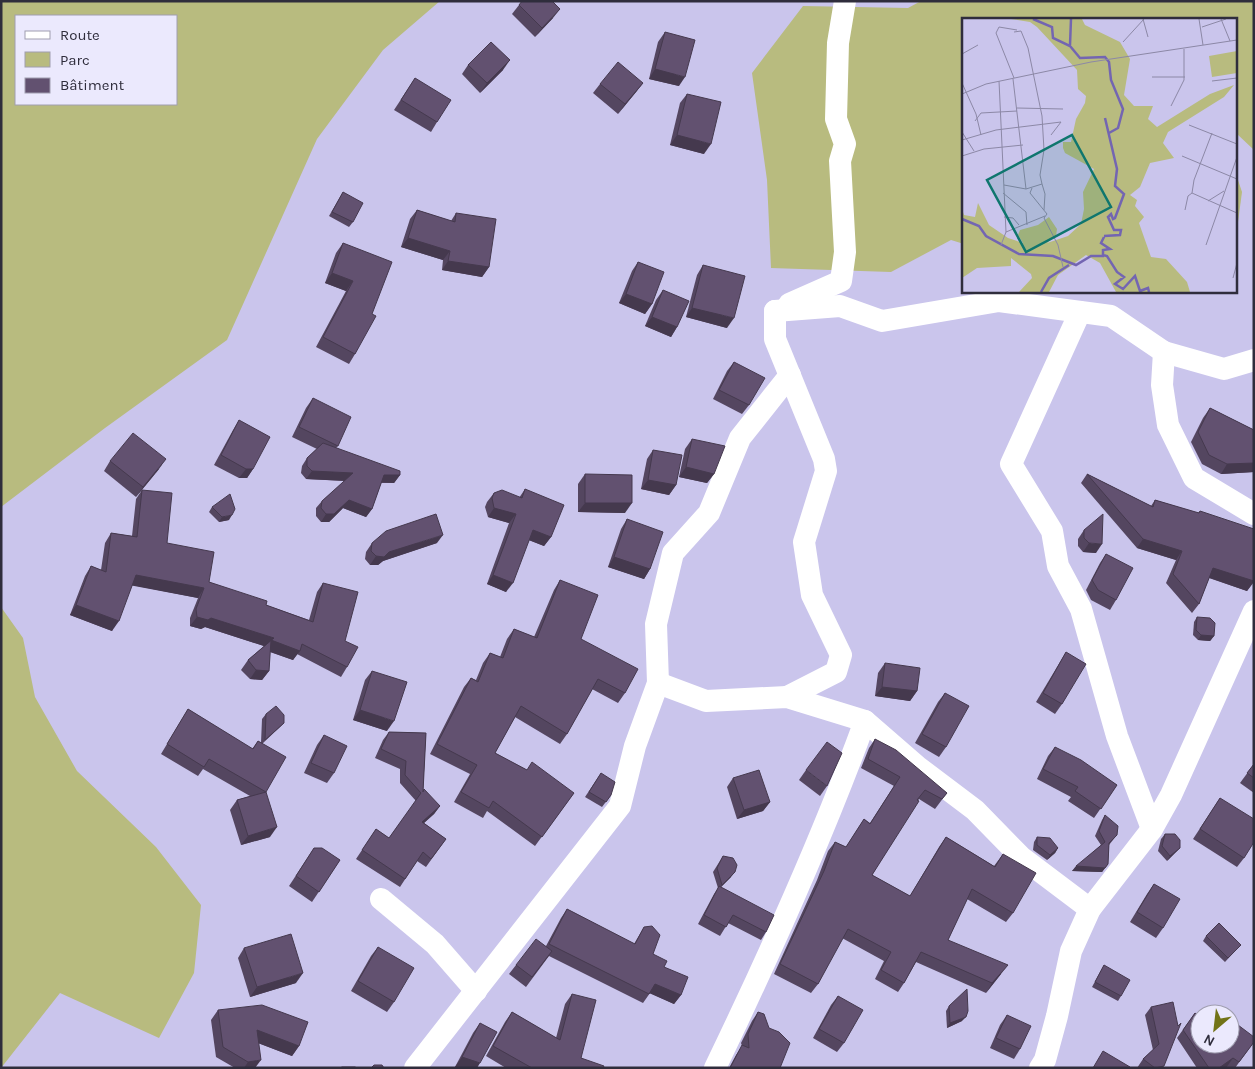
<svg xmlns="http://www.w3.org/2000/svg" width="1255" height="1069" font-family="Karla,sans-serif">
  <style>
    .green { fill: #b8bb7f; fill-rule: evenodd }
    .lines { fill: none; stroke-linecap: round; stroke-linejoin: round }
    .street { stroke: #fff; stroke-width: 22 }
    .wall { fill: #544660 }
    .shaded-wall { fill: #45394e }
    .building { fill: #625170; stroke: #45394e }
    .inset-river { fill: none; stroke: #7365b2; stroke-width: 2.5 }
    .inset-road { fill: none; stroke: #8c88a6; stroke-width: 1 }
    .view { fill: #0f766e; fill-opacity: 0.15; stroke: #0f766e; stroke-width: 2.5 }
    .inset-edge { fill: none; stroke: #2f2d3c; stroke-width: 2.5 }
  </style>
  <rect width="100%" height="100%" fill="#cac5ec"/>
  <!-- green -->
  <g class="green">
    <path d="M1 1H440L383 50 317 139 227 340 105 428 1 507ZM16 16H176V104H16Z"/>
    <path d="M921 1H1254V150L1236 133V19H964V244L951 240 891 272 771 268 767 180 752 73 803 6 908 8Z"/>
    <path d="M1236 174 1242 192 1236 237Z"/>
    <path d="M1 607 23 638 35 697 77 771 156 847 201 905 194 973 159 1038 60 993 1 1068Z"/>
  </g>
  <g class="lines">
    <!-- street -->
    <g class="street">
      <path d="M789 304 841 281 845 252 840 161 845 144 836 119 838 43 845 1"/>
      <path d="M775 311 840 306 882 321 999 301 1111 316 1164 352 1224 369 1254 360"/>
      <path d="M775 311V339L824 459 826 471 804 542 812 595 841 655 836 672 787 697"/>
      <path d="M1080 312 1011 464 1052 531 1058 566 1081 609 1117 736 1152 829"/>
      <path d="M1164 352 1162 385 1168 425 1194 478 1254 514"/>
      <path d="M658 683 656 624 673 553 709 513 740 438 790 375"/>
      <path d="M381 899 435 944 476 991"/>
      <path d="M415 1068 620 806 635 746 658 683 706 701 787 697 865 721 918 767 975 810 1021 857 1090 909"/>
      <path d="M715 1068C770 954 822 839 865 721"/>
      <path d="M1040 1068 1045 1060 1057 1016 1071 951 1090 909 1152 829 1171 795 1254 611"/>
    </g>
  </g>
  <!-- wall -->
  <g class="wall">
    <path d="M519 5 553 18 535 37 512 14Z"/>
    <path d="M665 32 679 86 649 79 658 42Z"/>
    <path d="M468 65 503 70 480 93 462 74Z"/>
    <path d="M415 78 437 122 431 132 394 110Z"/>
    <path d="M643 83 636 92 618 114 593 93 600 84Z"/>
    <path d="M687 94 704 154 670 145 680 103Z"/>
    <path d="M343 192 353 222 349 227 329 216Z"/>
    <path d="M417 210 451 221 456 213 489 267 482 277 442 270 443 260 401 247 410 219Z"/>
    <path d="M343 243 372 314 355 354 349 364 316 347 346 291 325 283 336 253Z"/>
    <path d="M638 262 652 304 645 314 619 303 632 271Z"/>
    <path d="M703 265 727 328 686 317 697 275Z"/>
    <path d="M663 290 677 327 671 337 645 326 656 300Z"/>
    <path d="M734 362 749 405 742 414 713 399 727 371Z"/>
    <path d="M313 398 338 446 336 448 400 475 394 483H381L372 509 366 517 343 508 329 522H321L316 516V508L322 501 345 481 306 479 301 473 302 466 307 458 317 449 292 437 306 408Z"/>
    <path d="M1210 408 1254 430V472L1221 474 1202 464 1191 442 1203 418Z"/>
    <path d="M239 420 253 469 247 478H239L214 465 233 430Z"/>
    <path d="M692 439 714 474 707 483 679 477 685 449Z"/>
    <path d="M653 450 676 485 669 495 641 489 647 459Z"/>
    <path d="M110 461 159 469 136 497 104 471Z"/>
    <path d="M585 474 625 513 578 512V484Z"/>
    <path d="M1087 474 1151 506 1155 500 1198 513 1200 511 1254 582 1247 591 1209 578 1199 604 1192 613 1166 583 1176 560 1137 548 1081 483Z"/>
    <path d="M525 489 551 537 544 546 529 540 506 592 487 584 509 523 488 517 485 507 487 502 494 493 519 498Z"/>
    <path d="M142 490 167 543 209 582 266 605 309 620 317 592 323 583 345 641 347 667 341 677 297 654 293 660 270 652 269 671 262 680 250 679 241 670 248 660 264 646 205 627 201 629 190 626V618L198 598 132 585 112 631 70 615 85 576 91 566 101 570 105 543 111 533 132 536 136 499Z"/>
    <path d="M212 507 229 520 219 522 209 512Z"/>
    <path d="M627 519 650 569 644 579 608 567 621 529Z"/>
    <path d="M1084 530 1096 553 1083 552 1078 546V539Z"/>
    <path d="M372 543H437L383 561 378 565H370L365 559 366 552Z"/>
    <path d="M1106 554 1116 600 1110 610 1091 600 1086 590 1100 563Z"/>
    <path d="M560 580 581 639 625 693 618 703 592 689 567 734 560 744 515 717 495 753 527 770 574 793 535 846 487 811 483 818 454 802 470 774 430 754 464 687 471 678 476 680 483 663 490 653 500 657 507 639 514 629 534 637 554 590Z"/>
    <path d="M1197 617 1214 636 1210 641 1198 640 1193 635 1194 622Z"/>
    <path d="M1066 652 1062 704 1055 714 1036 702Z"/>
    <path d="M885 663 917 691 910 701 875 696 878 673Z"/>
    <path d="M372 671 387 731 353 720 365 680Z"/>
    <path d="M945 693 946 747 939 757 915 743 938 702Z"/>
    <path d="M188 709 252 749 258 741 261 743 262 719 266 714 284 723 280 727 262 744 270 837 241 845 230 810 237 800 250 796 203 769 198 776 161 754Z"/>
    <path d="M389 732 426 733 423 792 440 806 434 814 424 823 446 839 426 867 417 861 400 887 356 859 376 829 389 838 416 801 400 783V769L375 758 383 740Z"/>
    <path d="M324 735 334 773 327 783 304 773 317 745Z"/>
    <path d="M875 739 947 793 935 809 919 799 872 875 910 896 939 847 946 837 994 866 1003 854 1013 913 1006 922 967 899 948 940 1001 974 986 993 916 962 904 983 898 992 875 979 884 961 842 938 818 984 811 993 774 974 817 880 828 851 835 842 846 847 864 819 870 823 894 786 861 768 869 748Z"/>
    <path d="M1055 747 1117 785 1094 818 1068 801 1071 797 1037 779 1048 756Z"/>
    <path d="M1254 764V793L1240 783Z"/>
    <path d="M806 770 827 786 820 796 799 780Z"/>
    <path d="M601 773 611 795 602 807 585 797Z"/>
    <path d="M733 778 770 802 763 811 737 819 727 787Z"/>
    <path d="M1220 798 1244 858 1237 867 1193 839Z"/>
    <path d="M1105 815 1117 835 1109 845 1108 864 1102 872 1072 871 1101 845 1095 836 1102 820Z"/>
    <path d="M1165 834 1180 848 1167 861 1158 851 1161 839Z"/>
    <path d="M1037 837 1058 848 1055 853 1047 860 1033 850 1034 842Z"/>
    <path d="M314 848 340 860 312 902 289 886Z"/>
    <path d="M723 856 731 877 721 887 766 932 761 940 728 923 720 936 698 924 714 894 718 888 713 872Z"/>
    <path d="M1154 884 1163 928 1156 938 1130 922 1147 894Z"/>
    <path d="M567 909 634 944 644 927 653 954 664 967 681 995 674 1004 650 993 643 1003 549 956 526 987 509 974 516 965 546 946 561 918Z"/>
    <path d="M1206 936 1241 945 1237 949 1225 962 1203 941Z"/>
    <path d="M378 947 394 1002 387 1012 351 991 371 956Z"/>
    <path d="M244 948 296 983 250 997 238 958Z"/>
    <path d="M1104 965 1121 996 1118 1001 1092 987Z"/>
    <path d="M572 994 581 1058 603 1068H506L486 1056 505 1022 512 1012 556 1038 565 1004Z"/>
    <path d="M838 996 844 1043 837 1052 813 1038 831 1005Z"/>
    <path d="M949 1006 962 1021 947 1028 946 1011Z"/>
    <path d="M1151 1007 1178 1026 1163 1068H1137L1143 1059 1153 1050 1145 1015Z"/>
    <path d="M218 1010 299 1046 292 1056 258 1043 255 1068H235L216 1057 211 1020Z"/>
    <path d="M758 1012 780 1068H729L736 1055 742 1046 741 1043 752 1021Z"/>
    <path d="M1195 1013 1200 1044 1254 1042 1235 1068H1228L1227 1067 1226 1068H1197L1177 1038Z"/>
    <path d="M1007 1015 1020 1049 1014 1059 990 1048 1000 1025Z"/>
    <path d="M480 1023 477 1068H458L455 1067 473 1033Z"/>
  </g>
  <!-- shaded-wall -->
  <g class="shaded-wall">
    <path d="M560 9 553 18 535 37 542 28Z"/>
    <path d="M510 60 503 70 480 93 487 83Z"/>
    <path d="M655 69 685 77 679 86 649 79Z"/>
    <path d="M643 83 636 92 618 114 625 104Z"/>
    <path d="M677 135 711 144 704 154 670 145Z"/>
    <path d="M408 238 450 251 443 260 401 247Z"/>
    <path d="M448 261 489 267 482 277 442 270Z"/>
    <path d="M332 273 353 281 346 291 325 283Z"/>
    <path d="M626 294 652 304 645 314 619 303Z"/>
    <path d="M692 308 734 318 727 328 686 317Z"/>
    <path d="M652 317 677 327 671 337 645 326Z"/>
    <path d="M166 459 159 469 136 497 143 487Z"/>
    <path d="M1254 463V472L1221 474 1227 464Z"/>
    <path d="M686 467 714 474 707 483 679 477Z"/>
    <path d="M246 469H253L247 478H239Z"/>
    <path d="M312 471 353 473 348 481 306 479Z"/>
    <path d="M384 475H400L394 483 379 482Z"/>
    <path d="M648 480 676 485 669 495 641 489Z"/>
    <path d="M349 500 372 509 366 517 343 508 329 522H321L326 514Z"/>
    <path d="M585 503H632L625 513 578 512Z"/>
    <path d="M494 508 516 514 509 523 488 517Z"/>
    <path d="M232 515 229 520 219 522 222 517Z"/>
    <path d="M533 530 551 537 544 546 526 539Z"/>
    <path d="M443 535 437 543 383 561 378 565H370L376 556Z"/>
    <path d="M1143 539 1182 551 1176 560 1137 548Z"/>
    <path d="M1089 543 1102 544 1096 553 1083 552Z"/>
    <path d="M614 557 650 569 644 579 608 567Z"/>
    <path d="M1213 568 1254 581 1247 591 1207 577Z"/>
    <path d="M136 575 204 588 198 598 129 585Z"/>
    <path d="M493 575 513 583 506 592 487 584Z"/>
    <path d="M76 605 119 621 112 631 70 615Z"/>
    <path d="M197 617 211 618 274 638 300 651 293 660 265 650 267 647 205 627 201 629 190 626Z"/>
    <path d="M1201 635 1214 636 1210 641 1198 640Z"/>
    <path d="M256 670 269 671 262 680 250 679Z"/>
    <path d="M882 687 917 691 910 701 875 696Z"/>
    <path d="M360 710 394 721 387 731 353 720Z"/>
    <path d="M770 802 763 811 737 819 744 810Z"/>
    <path d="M440 806 434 814 416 830 422 822Z"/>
    <path d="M277 827 270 837 241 845 248 836Z"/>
    <path d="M1058 848 1055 853 1047 860 1050 855Z"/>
    <path d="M1180 848 1167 861 1170 856Z"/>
    <path d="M1076 866 1105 868 1102 872 1072 871Z"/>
    <path d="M735 872 731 877 719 889 722 885Z"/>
    <path d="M1008 965 1001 974 986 993 992 983Z"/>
    <path d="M303 973 296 983 250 997 257 987Z"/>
    <path d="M655 984 681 995 674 1004 649 993Z"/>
    <path d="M966 1017 962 1021 947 1028 950 1023Z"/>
    <path d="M257 1030 299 1046 292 1056 250 1040Z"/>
    <path d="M462 1057 480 1063 477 1068H458L455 1067Z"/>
    <path d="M1233 1058 1226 1068H1219Z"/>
    <path d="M261 1060 255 1068H244L248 1062Z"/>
  </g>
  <!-- building -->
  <g class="building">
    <path d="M522 1H552L560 9 542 28 519 5Z"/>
    <path d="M665 32 695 40 685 77 655 69Z"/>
    <path d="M491 42 510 60 487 83 468 65Z"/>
    <path d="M618 62 643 83 625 104 600 84Z"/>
    <path d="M415 78 451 100 437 122 401 100Z"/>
    <path d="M687 94 721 102 711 144 677 135Z"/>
    <path d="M343 192 363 203 353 222 332 212Z"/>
    <path d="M417 210 455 222 456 213 496 219 489 267 448 261 450 251 408 238Z"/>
    <path d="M343 243 392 262 372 314 376 316 355 354 323 337 353 281 332 273Z"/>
    <path d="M638 262 664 272 652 304 626 294Z"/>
    <path d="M703 265 745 276 734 318 692 308Z"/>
    <path d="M663 290 689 301 677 327 652 317Z"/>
    <path d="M734 362 765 378 749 405 719 390Z"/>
    <path d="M313 398 351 417 338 446 299 427Z"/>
    <path d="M1210 408 1254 430V463L1227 464 1209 455 1198 432Z"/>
    <path d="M239 420 270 437 253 469H246L221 455Z"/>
    <path d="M133 433 166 459 143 487 110 461Z"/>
    <path d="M692 439 725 446 714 474 686 467Z"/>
    <path d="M323 443 400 471V475H384L372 509 349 500 334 514H326L321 508 322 501 353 473 312 471 307 466V458Z"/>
    <path d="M653 450 682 455 676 485 648 480Z"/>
    <path d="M585 474 632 475V503H585Z"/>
    <path d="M1087 474 1153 507 1155 500 1199 513 1200 511 1254 529V581L1213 568 1199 604 1173 574 1182 551 1143 539Z"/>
    <path d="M525 489 564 505 551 537 533 530 513 583 493 575 516 514 494 508 492 498 494 493 502 490 522 498Z"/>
    <path d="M142 490 172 493 167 543 214 552 209 582 267 601 266 605 313 622 323 583 358 592 345 641 358 647 347 667 302 644 300 651 271 640 269 671 256 670 248 660 274 638 211 618 208 620 197 617 196 609 204 588 136 575 119 621 76 605 91 566 106 572 111 533 137 537Z"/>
    <path d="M230 494 235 509 232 515 222 517 212 507Z"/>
    <path d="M436 514 443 535 389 552 384 557 376 556 371 551 372 543 386 531Z"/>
    <path d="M1103 514 1102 544 1089 543 1084 538V530Z"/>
    <path d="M627 519 663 532 650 569 614 557Z"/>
    <path d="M1106 554 1133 568 1116 600 1098 590 1092 580Z"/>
    <path d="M560 580 598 595 581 639 638 669 625 693 598 679 567 734 521 706 495 753 527 770 532 762 574 793 542 837 493 801 489 808 461 792 477 765 437 744 471 678 478 682 490 653 503 658 514 629 537 638Z"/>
    <path d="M1197 617 1210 618 1215 623 1214 636 1201 635 1196 630Z"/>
    <path d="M1066 652 1086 664 1062 704 1043 693Z"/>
    <path d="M885 663 920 668 917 691 882 687Z"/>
    <path d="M372 671 407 682 394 721 360 710Z"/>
    <path d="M945 693 969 706 946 747 922 734Z"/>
    <path d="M276 706 284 715V723L265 740 266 714Z"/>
    <path d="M188 709 253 749 258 741 286 757 266 792 209 759 204 767 167 744Z"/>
    <path d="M389 732 426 733 423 792 424 789 440 806 422 822 446 839 431 859 423 852 405 879 362 850 376 829 389 838 421 793 405 775 406 761 381 749Z"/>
    <path d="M324 735 347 746 334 773 311 763Z"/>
    <path d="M875 739 896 750 947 793 942 799 925 790 917 800 919 801 872 875 910 896 946 837 995 867 1003 854 1036 873 1013 913 972 889 948 940 1008 965 992 983 921 952 904 983 881 970 891 952 848 929 818 984 780 964 824 871 835 842 846 847 864 819 870 824 900 777 868 759Z"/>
    <path d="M827 742 842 753 827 786 806 770Z"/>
    <path d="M1055 747 1081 760 1117 785 1101 809 1075 791 1078 787 1043 769Z"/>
    <path d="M1254 764V778L1247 773Z"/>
    <path d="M759 770 770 802 744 810 733 778Z"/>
    <path d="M601 773 615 782 611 795 606 802 589 792Z"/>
    <path d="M266 792 277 827 248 836 237 800Z"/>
    <path d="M1220 798 1254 819V842L1244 858 1200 829Z"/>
    <path d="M1105 815 1118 826 1117 835 1109 843 1108 864 1105 868 1076 866 1105 842 1099 831Z"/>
    <path d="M1165 834H1175L1180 840V848L1170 856 1162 846Z"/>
    <path d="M1037 837 1050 838 1058 848 1050 855 1037 845Z"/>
    <path d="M314 848H322L340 860 319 892 296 876Z"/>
    <path d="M723 856 733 858 737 865 735 872 722 885 717 868Z"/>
    <path d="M1154 884 1180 899 1163 928 1137 912Z"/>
    <path d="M719 886 774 915 766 932 733 915 726 927 704 915Z"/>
    <path d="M567 909 635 944 644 927 652 926 660 935 653 954 667 961 664 967 688 977 681 995 655 984 649 994 549 944Z"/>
    <path d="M1219 923 1241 945 1228 958 1206 936Z"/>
    <path d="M291 934 303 973 257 987 244 948Z"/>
    <path d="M536 939 552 951 532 977 516 965Z"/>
    <path d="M378 947 414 968 394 1002 358 981Z"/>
    <path d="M1104 965 1130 980 1121 996 1095 982Z"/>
    <path d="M967 989 968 1011 966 1017 950 1023 949 1006Z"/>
    <path d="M572 994 596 1000 581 1058 604 1066 603 1068H532L493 1046 512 1012 560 1040Z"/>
    <path d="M838 996 863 1010 844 1043 819 1029Z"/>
    <path d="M1173 1002 1178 1026 1181 1023 1164 1066 1155 1068 1143 1059 1159 1044 1151 1007Z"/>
    <path d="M262 1005 308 1022 299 1046 257 1030 261 1060 248 1062 223 1047 218 1010Z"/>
    <path d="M1214 1006 1224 1014H1208Z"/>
    <path d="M758 1012 764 1014 769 1028 779 1032 790 1043 780 1068H730L742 1045 749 1048 748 1034Z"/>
    <path d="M1195 1013 1200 1017V1044H1230V1019L1254 1037V1042L1239 1062 1233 1058 1219 1068H1209L1183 1030Z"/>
    <path d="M1007 1015 1031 1026 1020 1049 996 1038Z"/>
    <path d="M480 1023 497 1032 480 1063 462 1057Z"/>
    <path d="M1103 1051 1130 1067V1068H1093Z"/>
    <path d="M374 1065H382L384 1068H371Z"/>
    <rect x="342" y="1067" width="13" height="1"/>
  </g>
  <!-- overview -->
  <g transform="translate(962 18)">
    <rect width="275" height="275" fill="#cac5ec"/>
    <path d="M49 1H120L123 7 158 24 168 41 162 77 172 88H191L186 101 195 109 248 76 272 67 262 79 206 114 201 125 212 140 188 145 178 169 168 177 175 182 173 188 182 199 177 205 189 239 204 241 225 264 228 274H154L138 245 124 237 96 257 87 274H57L70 260 69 256 49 240V248L15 250 0 260V191L2 197 13 199 16 185 27 207 46 220 61 225 56 217 58 212 76 207 87 199 95 211 94 218 85 225 106 218 119 206 122 191 121 174 132 151 103 135 101 130V124H109L114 101 123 85 124 78 116 71 115 52 75 9 68 4ZM275 33V55L250 59 247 38Z" fill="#b8bb7f"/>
    <path class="inset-river" d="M71 1 90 9 91 20 108 28 118 40 143 39 147 44 149 62 161 91 156 110 147 115M108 27 109 1M0 201 17 208 24 218 57 236 91 238 114 247 129 238H142M142 218 158 217 159 212H152L146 199 149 196 151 201 153 200 162 176 153 168 155 151 143 100M142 219 139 225 148 231 141 232V237L145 238 155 254 162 259 153 266 161 271 173 258 178 273 186 270 187 274M79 274 87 260 107 247"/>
    <path class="inset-road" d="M181 1 186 19M237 1 241 27M259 1 268 23M240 9 264 1M161 24 182 1M0 36 16 27M190 59H223M52 60 34 15 37 9 55 12M51 61 64 171M37 63 44 214 39 227M250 63 275 60M0 65 14 96 19 117M0 76 24 66 129 44 275 22M209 88 222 62V31M55 90 101 91M13 103 19 95 55 93M227 107 275 126M0 114 12 133M89 117 99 104M0 122 34 112 99 104M0 138 22 131 61 127M220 138 275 161M80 166 83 176 82 192M42 167 64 171 80 166 78 157 82 132 80 98 66 30 59 13 52 14M70 170 68 175 85 196M41 175 64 194 65 207M230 175 232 162 250 115M246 183 262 173M223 192 226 178 230 175 275 195M85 196 82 200 96 227 101 249M42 199 51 200 57 207M44 214 83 198M244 227 275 139M271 260 275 245"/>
    <path class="view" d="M110 117 149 189 64 234 25 162Z"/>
    <rect width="275" height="275" class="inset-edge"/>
  </g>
  <!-- border -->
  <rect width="1255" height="1069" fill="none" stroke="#2f2d3c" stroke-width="5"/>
  <!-- legend -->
  <rect x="15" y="15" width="162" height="90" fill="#ebe9fd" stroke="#a09eb0"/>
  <rect x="25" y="31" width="25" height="8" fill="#ffffff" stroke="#a09eb0"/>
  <text x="60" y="40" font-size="15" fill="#2f2d3c">Route</text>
  <rect x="25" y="52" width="25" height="15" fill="#b8bb7f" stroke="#a09eb0"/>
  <text x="60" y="65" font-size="15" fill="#2f2d3c">Parc</text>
  <rect x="25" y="78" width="25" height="15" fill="#625170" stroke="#a09eb0"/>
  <text x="60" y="90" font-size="15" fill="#2f2d3c">Bâtiment</text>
  <!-- north arrow -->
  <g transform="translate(1215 1029) rotate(208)"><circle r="24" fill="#ebe9fd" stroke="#a09eb0"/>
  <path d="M0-4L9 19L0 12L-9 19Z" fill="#727318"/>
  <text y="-8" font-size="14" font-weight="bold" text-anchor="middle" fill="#2f2d3c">N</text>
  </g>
</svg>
